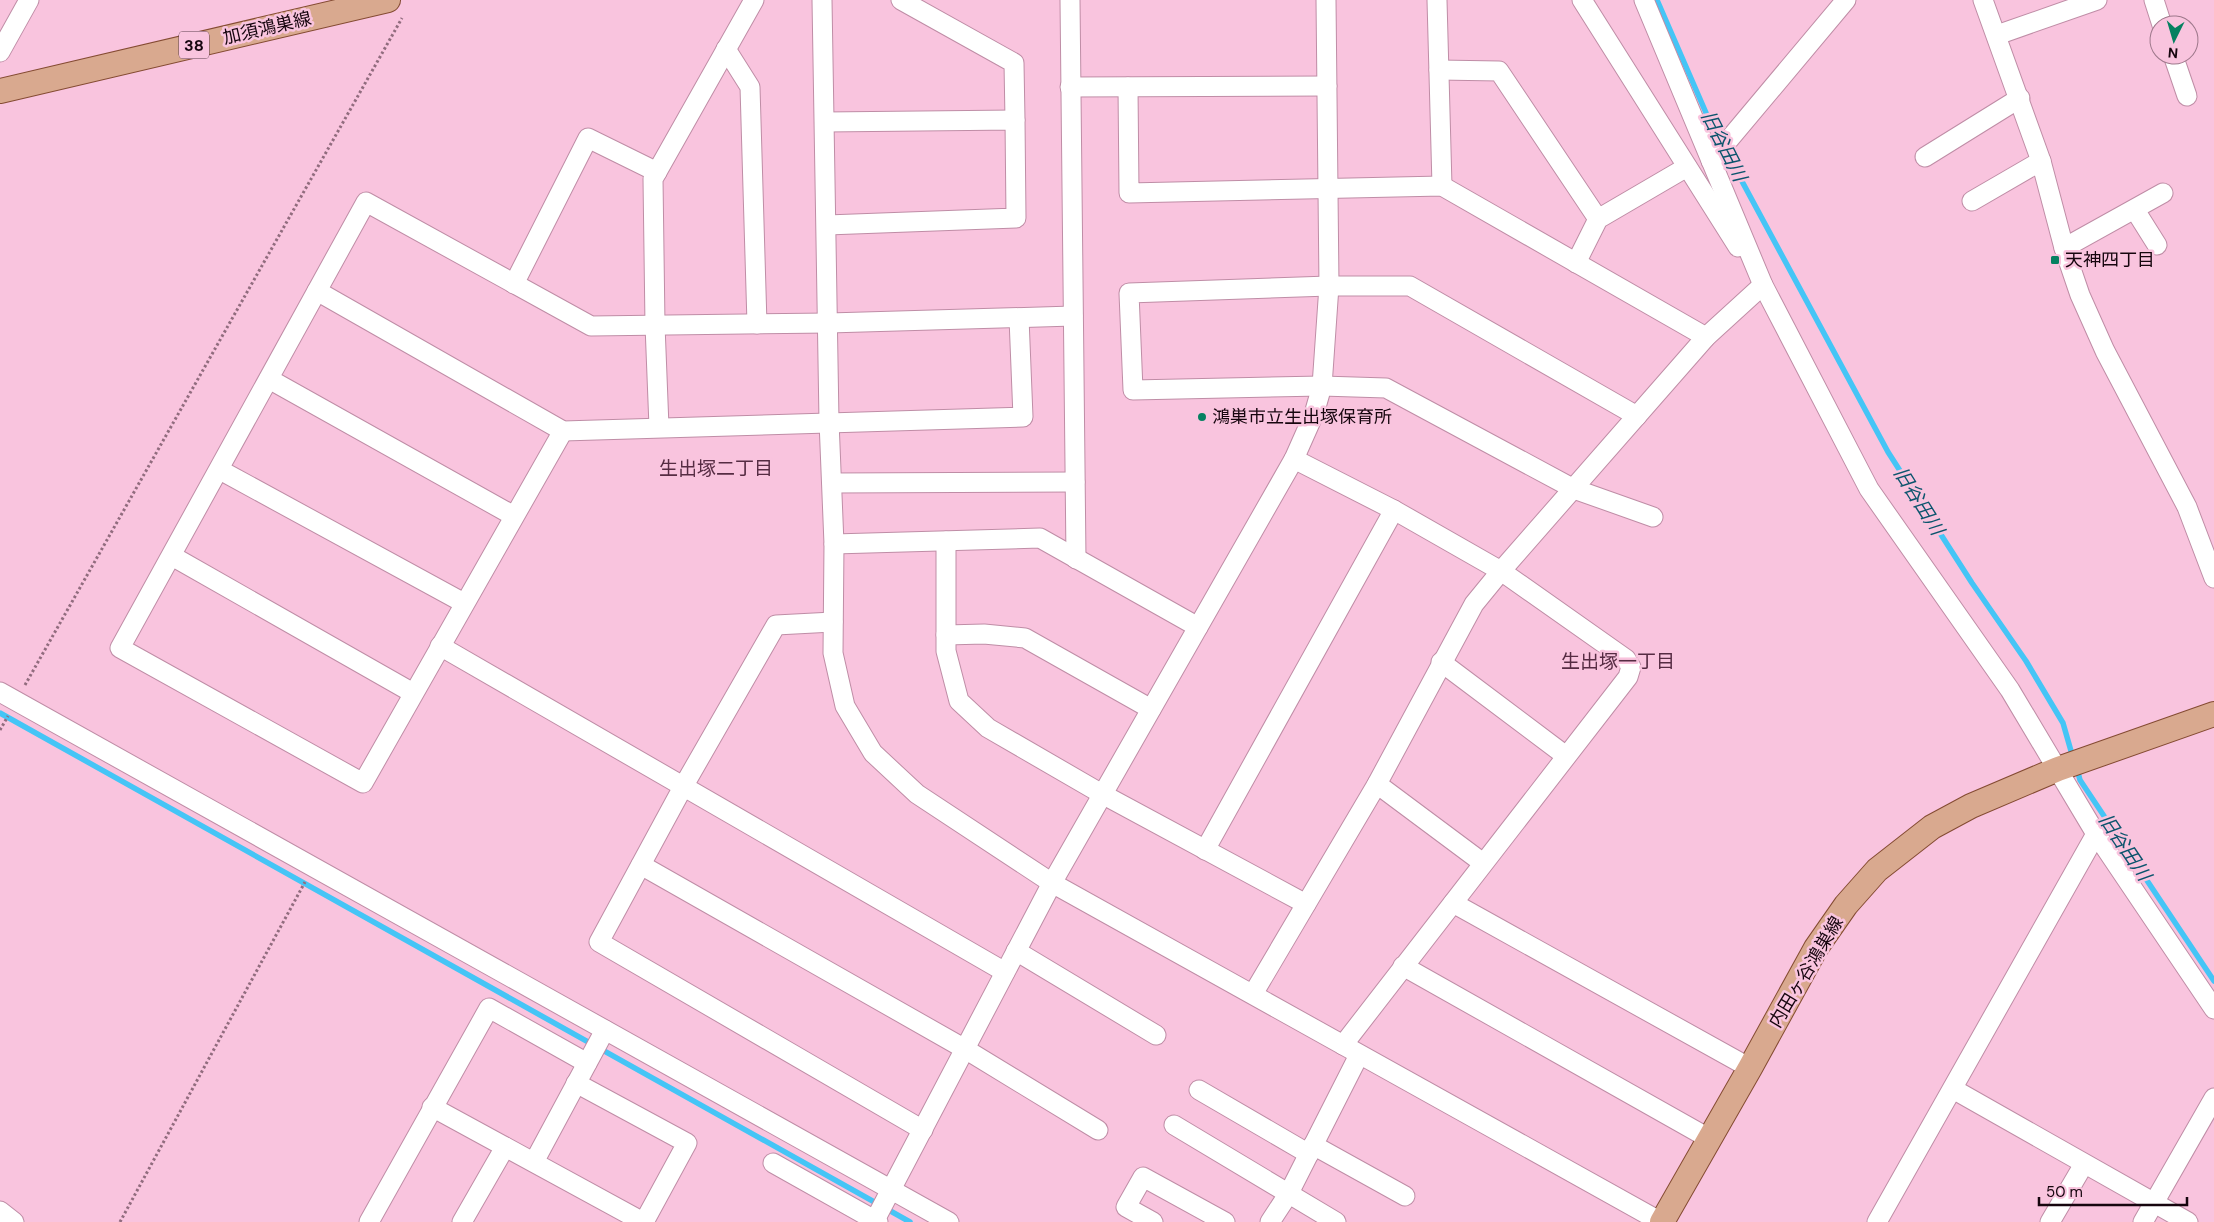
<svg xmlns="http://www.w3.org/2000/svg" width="2214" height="1222" font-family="'DM Sans','Noto Sans JP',sans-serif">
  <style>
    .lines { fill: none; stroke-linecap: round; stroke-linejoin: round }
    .stream { stroke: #45c5f6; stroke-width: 5.5 }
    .minor-casing { stroke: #bf8da6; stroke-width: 21 }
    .major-casing { stroke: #844b32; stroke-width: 26 }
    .path { stroke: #916c7e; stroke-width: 3; stroke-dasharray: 2.5 2.5; stroke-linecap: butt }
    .minor { stroke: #fff; stroke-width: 19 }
    .major { stroke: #d9a98f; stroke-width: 24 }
    .poi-dot { fill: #068161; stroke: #f9c4de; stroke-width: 2 }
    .labels { text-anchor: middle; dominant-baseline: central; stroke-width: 5; stroke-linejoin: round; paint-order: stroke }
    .shield { fill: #f9c4de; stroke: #5a3e4c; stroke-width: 1 }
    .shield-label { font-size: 16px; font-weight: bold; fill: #16050e }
    .street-label { font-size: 18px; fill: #16050e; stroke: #f9c4de }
    .poi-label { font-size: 18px; fill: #16050e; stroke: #f9c4de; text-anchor: start }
    .water-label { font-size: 19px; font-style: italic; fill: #0b546d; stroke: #f9c4de }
    .neighbourhood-label { font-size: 19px; fill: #562c43; stroke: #f9c4de }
  </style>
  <rect width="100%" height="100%" fill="#f9c4de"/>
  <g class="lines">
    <!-- stream -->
    <g class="stream">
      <path d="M1657 0 1710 122 1888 452 1972 583 2026 661 2063 723 2073 758"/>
      <path d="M0 713 910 1222"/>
      <path d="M2077 769 2080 780 2214 981"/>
    </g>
    <!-- minor casing -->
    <g class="minor-casing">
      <g id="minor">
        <path d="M822 0 829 421 834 544 833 653 845 706 873 753 917 794 1052 883 1661 1222"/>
        <path d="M901 0 1014 63 1015 120"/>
        <path d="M1070 0 1076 559"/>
        <path d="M1437 0 1442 186"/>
        <path d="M1582 0 1738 247"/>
        <path d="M1644 0 1763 285 1869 489 2010 690 2096 834 2214 1009"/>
        <path d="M1983 0 2041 161 2064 248 2080 295 2105 351 2187 507 2214 578"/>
        <path d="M2154 0 2162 25"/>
        <path d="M1997 35 2097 0"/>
        <path d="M726 49 750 87 757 324"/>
        <path d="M0 52 29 0"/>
        <path d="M2173 55 2187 96"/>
        <path d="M1439 70 1499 71 1598 219"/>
        <path d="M1070 87 1327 86"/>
        <path d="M1128 87 1129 193 1442 186 1706 337"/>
        <path d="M825 122 1015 120 1016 218 827 225"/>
        <path d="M1925 157 2020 98"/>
        <path d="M1711 161 1846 0"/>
        <path d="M1972 201 2041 161"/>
        <path d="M2135 210 2157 245"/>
        <path d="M2064 248 2163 193"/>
        <path d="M1576 263 1598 219 1687 167"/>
        <path d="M514 284 588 138 657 172"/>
        <path d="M317 291 563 431 1023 417 1019 318"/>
        <path d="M269 379 514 516"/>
        <path d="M1637 416 1410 286H1329L1129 293 1133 390 1322 386 1386 388 1574 489 1653 517"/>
        <path d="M659 427 655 325 653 179 754 0"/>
        <path d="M563 431 363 783 120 648 366 202 591 326 829 323 1073 316"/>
        <path d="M1294 459 1394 510 1501 571 1626 659 1631 667 1628 677 1343 1045"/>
        <path d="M220 470 464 603"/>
        <path d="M832 483 1075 482"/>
        <path d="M946 541V651L959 701 988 728 1102 794 1306 904"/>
        <path d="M834 544 1040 538 1198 627"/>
        <path d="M172 556 413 693"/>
        <path d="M833 622 776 625 683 787 599 942 923 1130"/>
        <path d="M946 635 984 634 1025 638 1151 709"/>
        <path d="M440 646 1005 972"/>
        <path d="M1441 662 1566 756"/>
        <path d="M0 692 949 1222"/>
        <path d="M1377 784 1483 863"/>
        <path d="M1205 850 1394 510"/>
        <path d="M641 865 965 1049 1098 1130"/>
        <path d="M1453 903 1750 1068"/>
        <path d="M1016 951 1156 1035"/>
        <path d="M1403 966 1710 1139"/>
        <path d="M1253 994 1377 784 1474 604 1501 571 1706 337 1763 285"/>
        <path d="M576 1083 687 1143 644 1222"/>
        <path d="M1953 1089 2188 1222"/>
        <path d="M1199 1090 1309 1154"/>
        <path d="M432 1107 643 1222"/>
        <path d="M1174 1125 1336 1222"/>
        <path d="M1313 1145 1405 1196"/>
        <path d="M534 1162 605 1030"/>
        <path d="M773 1163 878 1222"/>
        <path d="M0 1211 14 1222"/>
        <path d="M369 1222 489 1008 587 1063"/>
        <path d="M462 1222 505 1147"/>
        <path d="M874 1222 1052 883 1294 459 1314 414 1322 386 1329 286 1326 0"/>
        <path d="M1153 1222 1126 1207 1143 1177 1225 1222"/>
        <path d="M1270 1222 1289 1193 1359 1055"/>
        <path d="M1877 1222 2096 834"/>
        <path d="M2050 1222 2084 1164"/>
        <path d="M2143 1222 2214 1098"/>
      </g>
    </g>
    <!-- major casing -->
    <g class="major-casing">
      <g id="major">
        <path d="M0 91 388 0"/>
        <path d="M1662 1222 1750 1068 1816 948 1846 905 1877 870 1932 827 1971 806 2058 769 2214 714"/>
      </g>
    </g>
    <!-- path -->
    <g class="path">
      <path d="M25 685 402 18"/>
      <path d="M0 730 8 716"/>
      <path d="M120 1222 305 882"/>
    </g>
    <!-- minor -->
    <use href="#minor" class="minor"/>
    <!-- major -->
    <use href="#major" class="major"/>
  </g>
  <!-- markers -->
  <g class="poi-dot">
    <rect x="2050" y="255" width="10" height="10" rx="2.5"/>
    <circle cx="1202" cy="417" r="5"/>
  </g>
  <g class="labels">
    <!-- shield labels -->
    <rect class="shield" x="179" y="31.5" width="30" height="27" rx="4"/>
    <g class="shield-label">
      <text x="194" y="45">38</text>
    </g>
    <!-- street labels -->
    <g class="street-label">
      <text transform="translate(267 28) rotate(-13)">加須鴻巣線</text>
      <text transform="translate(1806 972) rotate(-59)">内田ヶ谷鴻巣線</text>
    </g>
    <!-- poi labels -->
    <g class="poi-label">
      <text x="2065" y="260">天神四丁目</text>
      <text x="1212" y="417">鴻巣市立生出塚保育所</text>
    </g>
    <!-- water labels -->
    <g class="water-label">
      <text transform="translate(1724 146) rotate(63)">旧谷田川</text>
      <text transform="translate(1919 501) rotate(58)">旧谷田川</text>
      <text transform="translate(2125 847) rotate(56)">旧谷田川</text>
    </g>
    <!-- neighbourhood labels -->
    <g class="neighbourhood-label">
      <text x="716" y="468">生出塚二丁目</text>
      <text x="1618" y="661">生出塚一丁目</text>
    </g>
  </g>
  <!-- north arrow -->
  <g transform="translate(2174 40) rotate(185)"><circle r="24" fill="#f9c4de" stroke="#9e788b"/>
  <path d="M0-4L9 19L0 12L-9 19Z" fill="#068161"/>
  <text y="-8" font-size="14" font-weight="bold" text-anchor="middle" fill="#16050e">N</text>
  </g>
  <!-- scale -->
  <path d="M2039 1197v8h148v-8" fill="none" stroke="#16050e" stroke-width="2.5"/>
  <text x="2046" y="1197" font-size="15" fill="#16050e" stroke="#f9c4de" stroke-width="4" paint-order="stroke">50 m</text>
</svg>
